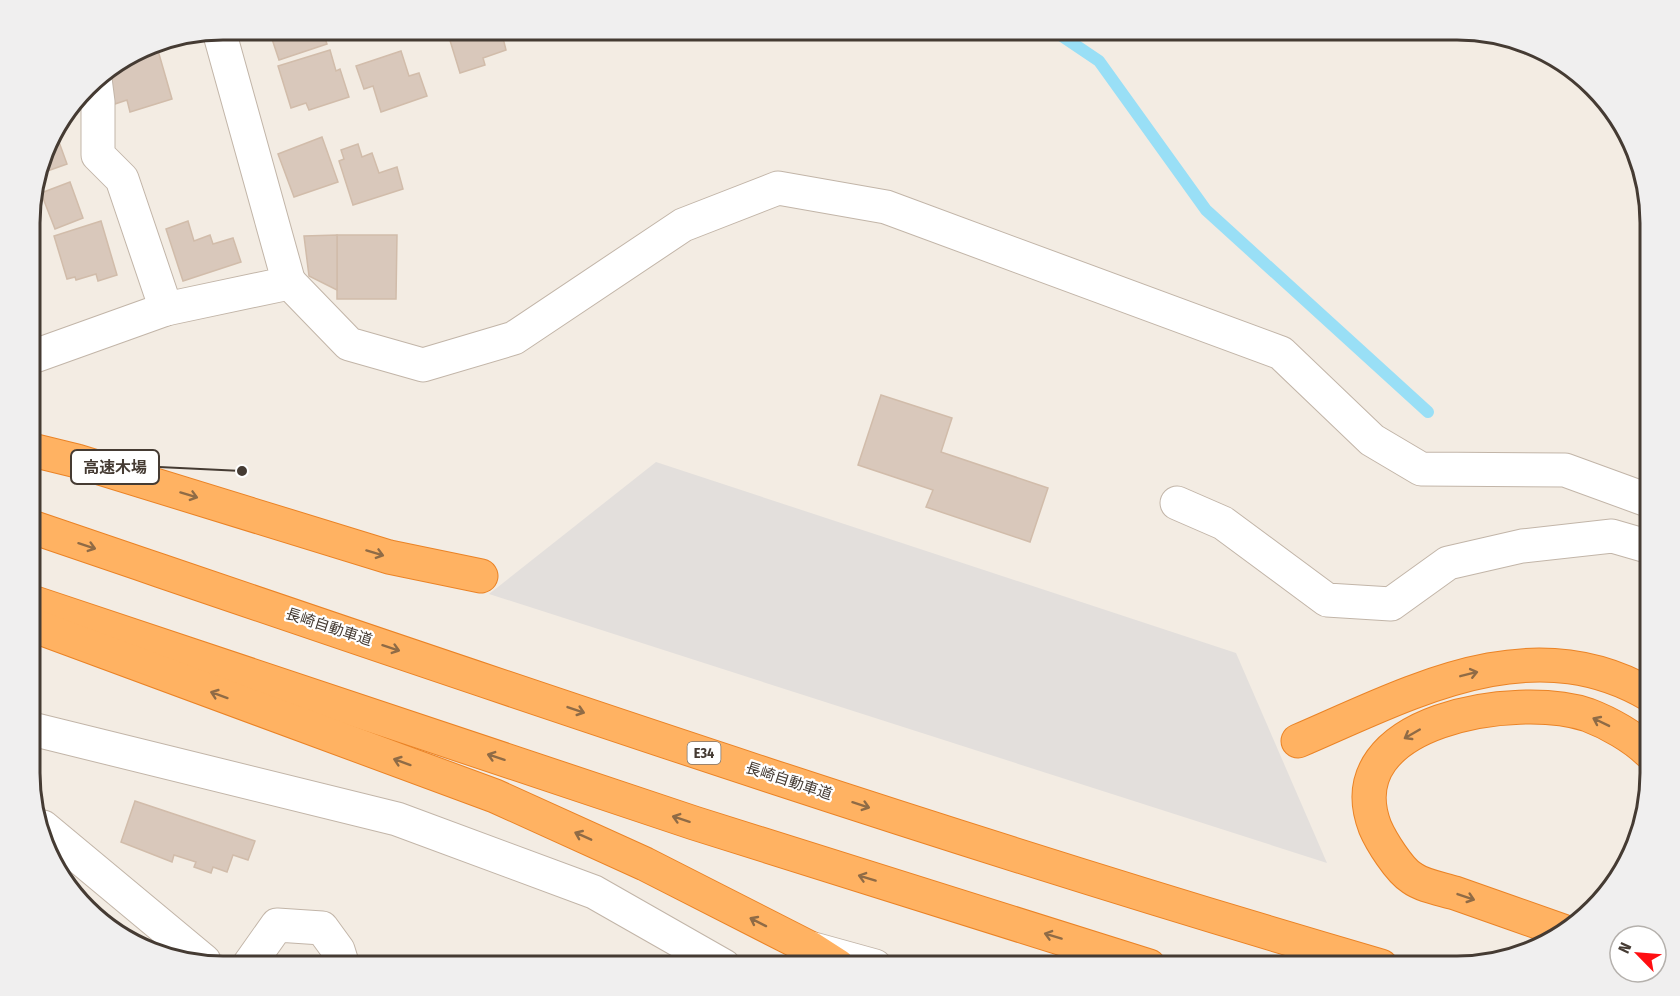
<svg xmlns="http://www.w3.org/2000/svg" width="1680" height="996" font-family="'Fira Sans Condensed','Noto Sans JP',sans-serif">
  <style>
    .parking { fill: #e3dfdc }
    .lines { fill: none; stroke-linecap: round; stroke-linejoin: round }
    .stream { stroke: #99dff6; stroke-width: 12 }
    .building { fill: #d9c8bb; stroke: #d1bcaa; stroke-width: 1.5 }
    .minor-casing { stroke: #c2b5a8; stroke-width: 35 }
    .highway-casing { stroke: #ea8326; stroke-width: 35 }
    .minor { stroke: #fff; stroke-width: 33 }
    .highway { stroke: #ffb262; stroke-width: 33 }
    .oneway { stroke: #8f6b46 }
    .labels { text-anchor: middle; dominant-baseline: central; stroke-width: 4.5; stroke-linejoin: round; paint-order: stroke }
    .shield { fill: #fff; stroke: #7d7670; stroke-width: 1.5 }
    .shield-label { font-size: 14px; font-weight: bold; fill: #453b33 }
    .street-label { font-size: 15px; fill: #453b33; stroke: #fff }
    .rim { fill: none; stroke: #453b33; stroke-width: 3 }
    .leader { fill: none; stroke: #453b33; stroke-width: 2 }
    .callout-dot { fill: #453b33; stroke: #fff; stroke-width: 2 }
    .callout { fill: #fff; stroke: #453b33; stroke-width: 2 }
    .callout-label { font-size: 16px; text-anchor: middle; font-weight: bold; fill: #453b33 }
  </style>
  <rect width="100%" height="100%" fill="#f3ece3"/>
  <!-- parking -->
  <path class="parking" d="M656 462 1236 653 1327 863 489 594Z"/>
  <g class="lines">
    <!-- stream -->
    <path class="stream" d="M1053 30 1099 61 1206 210 1428 412"/>
  </g>
  <!-- building -->
  <g class="building">
    <path d="M269 30H322L327 44 279 60Z"/>
    <path d="M460 30H501L506 50 483 58 485 65 460 73 448 34Z"/>
    <path d="M157 47 172 99 130 112 127 100 115 104 107 76 116 72 114 67 135 54Z"/>
    <path d="M330 50 336 71 340 69 349 97 309 110 306 103 291 108 278 66Z"/>
    <path d="M401 51 409 76 419 73 427 96 381 112 373 86 364 89 356 66Z"/>
    <path d="M55 131 67 164 39 174 50 138Z"/>
    <path d="M322 137 338 182 294 197 278 154Z"/>
    <path d="M358 144 362 157 372 153 379 173 397 167 403 189 353 205 339 161 344 159 341 150Z"/>
    <path d="M70 182 83 218 55 229 41 193Z"/>
    <path d="M101 221 117 275 98 281 96 274 76 280 75 277 67 279 54 236Z"/>
    <path d="M188 221 194 241 210 235 213 244 233 238 241 262 183 281 166 229Z"/>
    <path d="M337 235H397L396 299H337Z"/>
    <path d="M337 235V290L309 276 304 236Z"/>
    <path d="M881 395 952 418 941 452 1048 488 1030 542 926 507 933 490 858 465Z"/>
    <path d="M135 801 255 841 248 860 233 855 227 872 213 867 211 873 194 867 196 862 174 855 172 862 121 842Z"/>
  </g>
  <g class="lines">
    <!-- minor casing -->
    <g class="minor-casing">
      <g id="minor">
        <path d="M95 79 98 102V155L122 179 166 309"/>
        <path d="M288 281 349 344 423 365 514 338 683 225 778 188 886 207 1281 353 1372 440 1421 469 1565 470 1650 501"/>
        <path d="M32 357 166 309 289 283 219 31"/>
        <path d="M1177 503 1223 523 1327 600 1391 604 1448 563 1522 546 1612 536 1650 547"/>
        <path d="M32 729 397 819 594 892 724 966"/>
        <path d="M43 827 204 961"/>
        <path d="M810 948 875 966"/>
        <path d="M248 966 277 925 322 928 338 950 343 966"/>
      </g>
    </g>
    <!-- highway casing -->
    <g class="highway-casing">
      <g id="highway">
        <path d="M32 450 77 461 389 557 481 576"/>
        <path d="M32 527C479 679 927 834 1381 966"/>
        <path d="M32 602 694 823 1149 966"/>
        <path d="M32 625 495 796 645 864 810 948 838 966"/>
        <path d="M1298 741C1410 693 1531 625 1650 695"/>
        <path d="M1563 931C1527 918 1491 906 1455 893 1442 889 1423 886 1412 878 1399 870 1381 841 1375 827 1334 719 1518 691 1588 715 1609 723 1634 737 1650 753"/>
      </g>
    </g>
    <!-- minor -->
    <use href="#minor" class="minor"/>
    <!-- highway -->
    <use href="#highway" class="highway"/>
  </g>
  <!-- one-way arrows -->
  <defs><path id="oneway-shaft" d="M-6 0H5M1.5-3L5.5 0L1.5 3" fill="none" stroke-width="1.6" stroke-linecap="round" stroke-linejoin="round" transform="scale(1.5)"/></defs>
  <g class="oneway">
    <use href="#oneway-shaft" transform="translate(189 495) rotate(17)"/>
    <use href="#oneway-shaft" transform="translate(87 546) rotate(18)"/>
    <use href="#oneway-shaft" transform="translate(375 553) rotate(17)"/>
    <use href="#oneway-shaft" transform="translate(391 648) rotate(18)"/>
    <use href="#oneway-shaft" transform="translate(1469 674) rotate(-14)"/>
    <use href="#oneway-shaft" transform="translate(219 695) rotate(-160)"/>
    <use href="#oneway-shaft" transform="translate(576 710) rotate(19)"/>
    <use href="#oneway-shaft" transform="translate(1601 722) rotate(-154)"/>
    <use href="#oneway-shaft" transform="translate(1412 734) rotate(150)"/>
    <use href="#oneway-shaft" transform="translate(496 757) rotate(-162)"/>
    <use href="#oneway-shaft" transform="translate(402 762) rotate(-160)"/>
    <use href="#oneway-shaft" transform="translate(861 805) rotate(18)"/>
    <use href="#oneway-shaft" transform="translate(681 819) rotate(-162)"/>
    <use href="#oneway-shaft" transform="translate(583 836) rotate(-156)"/>
    <use href="#oneway-shaft" transform="translate(867 878) rotate(-163)"/>
    <use href="#oneway-shaft" transform="translate(1466 897) rotate(19)"/>
    <use href="#oneway-shaft" transform="translate(758 922) rotate(-153)"/>
    <use href="#oneway-shaft" transform="translate(1053 936) rotate(-163)"/>
  </g>
  <g class="labels">
    <!-- shield labels -->
    <rect class="shield" x="687.5" y="742" width="33" height="22" rx="4.5"/>
    <g class="shield-label">
      <text x="704" y="753">E34</text>
    </g>
    <!-- street labels -->
    <g class="street-label">
      <text transform="translate(329 627) rotate(18)">長崎自動車道</text>
      <text transform="translate(789 781) rotate(18)">長崎自動車道</text>
    </g>
  </g>
  <!-- crop -->
  <path d="M0 0H1680V996H0ZM223 40H1457A183 183 0 0 1 1640 223V773A183 183 0 0 1 1457 956H223A183 183 0 0 1 40 773V223A183 183 0 0 1 223 40Z" fill="#f0efef" fill-rule="evenodd"/>
  <path class="rim" d="M223 40H1457A183 183 0 0 1 1640 223V773A183 183 0 0 1 1457 956H223A183 183 0 0 1 40 773V223A183 183 0 0 1 223 40Z"/>
  <!-- callouts -->
  <path class="leader" d="M242 471L159 467"/>
  <circle class="callout-dot" cx="242" cy="471" r="6"/>
  <rect class="callout" x="71" y="450" width="88" height="34" rx="6"/>
  <g class="callout-label">
    <text x="115" y="473">高速木場</text>
  </g>
  <!-- north arrow -->
  <g transform="translate(1638 954) rotate(295)"><circle r="28" fill="#ffffff" stroke="#b5b1ad" stroke-width="1.5"/>
  <path d="M0-4.5L10 22L0 15L-10 22Z" fill="#ff0e11"/>
  <text y="-9" font-size="16" font-weight="bold" text-anchor="middle" fill="#453b33">N</text>
  </g>
</svg>
